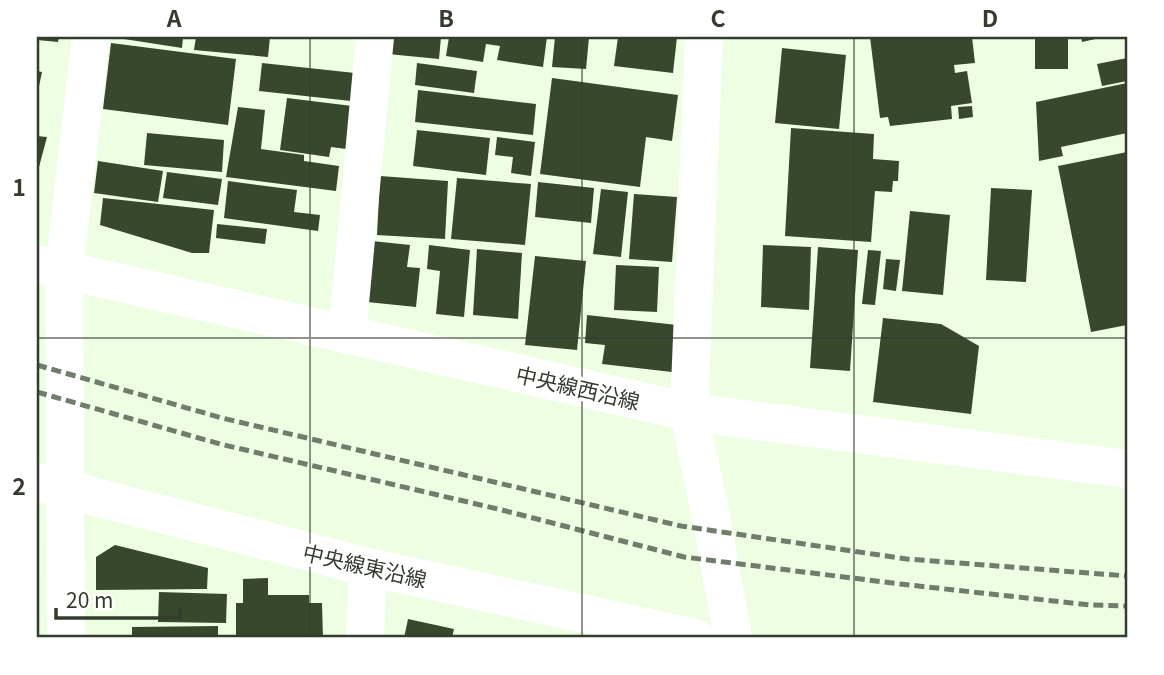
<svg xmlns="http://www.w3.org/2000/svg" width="1164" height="675" font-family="Georgia,'Noto Sans JP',serif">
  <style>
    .building { fill: #38482d }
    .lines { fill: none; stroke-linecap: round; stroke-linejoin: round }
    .street { stroke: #fff; stroke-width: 38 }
    .rail { stroke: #717d6b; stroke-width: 5; stroke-dasharray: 10 5; stroke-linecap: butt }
    .grid { fill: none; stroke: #333c2f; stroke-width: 2; stroke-opacity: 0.55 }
    .labels { text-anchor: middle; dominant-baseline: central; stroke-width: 7; stroke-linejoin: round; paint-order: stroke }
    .street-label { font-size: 21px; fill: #333c2f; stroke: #fff }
    .neatline { fill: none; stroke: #333c2f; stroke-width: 2.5 }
    .grid-label { font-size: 23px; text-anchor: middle; font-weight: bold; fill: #333c2f }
  </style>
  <rect width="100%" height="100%" fill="#edfee3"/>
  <!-- building -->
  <g class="building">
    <path d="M37 37H59L58 42 37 40Z"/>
    <path d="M111 37H183L182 48Z"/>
    <path d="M196 37H270L268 57 194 50Z"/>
    <path d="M390 37H441L439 59 388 54Z"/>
    <path d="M449 37H547L543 67 497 60 500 46 486 44 483 62 446 56Z"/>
    <path d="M555 37H589L586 69 552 67Z"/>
    <path d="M618 37H677L673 73 614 66Z"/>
    <path d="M870 37H972L975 63 954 65 955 73 967 71 972 103 951 106 952 119 890 126 888 117 880 118Z"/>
    <rect x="1035" y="37" width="33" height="32"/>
    <path d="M1081 37H1100V38L1082 42Z"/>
    <path d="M111 43 236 59 228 125 103 109Z"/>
    <path d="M782 48 846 55 839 129 775 123Z"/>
    <path d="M1127 58V81L1102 86 1097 64Z"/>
    <path d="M262 63 355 73 351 101 259 91Z"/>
    <path d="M417 63 477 71 474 93 415 85Z"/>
    <path d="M37 71 42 72 38 91 37 90Z"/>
    <path d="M552 78 678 95 672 141 646 137 640 187 540 174Z"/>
    <path d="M1127 83V133L1061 147 1063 156 1039 161 1036 102Z"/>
    <path d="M418 90 536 104 533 135 415 122Z"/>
    <path d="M287 98 352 106 346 149 331 147 329 157 280 150Z"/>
    <path d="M972 106 973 117 959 119 958 107Z"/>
    <path d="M238 107 265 110 261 149 304 155V161L339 166 336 191 226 177Z"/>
    <path d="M791 128 874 134 873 159 899 161 898 181H893L892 192 875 191 871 242 785 236Z"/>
    <path d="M417 130 490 138 486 175 413 166Z"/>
    <path d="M147 133 224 140 222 172 144 165Z"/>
    <path d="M37 136 47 137 39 167H37Z"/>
    <path d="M497 137 535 142 531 176 511 173 513 157 495 155Z"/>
    <path d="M1127 152V325L1091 332 1058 166Z"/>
    <path d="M98 161 163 171 158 202 94 193Z"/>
    <path d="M167 172 222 179 218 205 163 198Z"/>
    <path d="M380 176 448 181 445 239 377 235Z"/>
    <path d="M457 178 531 184 525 245 451 239Z"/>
    <path d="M228 181 297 190 294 212 320 215 318 231 224 218Z"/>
    <path d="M538 182 594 188 591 223 535 217Z"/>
    <path d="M991 188 1032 190 1026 282 986 280Z"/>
    <path d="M601 189 628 192 621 257 593 254Z"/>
    <path d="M634 194 677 197 672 262 629 259Z"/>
    <path d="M103 198 214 210 209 253H192L100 225Z"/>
    <path d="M910 211 950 215 943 295 902 291Z"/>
    <path d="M217 224 267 229 265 244 216 238Z"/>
    <path d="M372 241 410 245 407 267 420 268 416 307 367 302Z"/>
    <path d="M429 245 470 250 464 317 436 314 440 271 427 269Z"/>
    <path d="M763 245 811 247 809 310 761 307Z"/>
    <path d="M818 247 858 250 850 371 810 368Z"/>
    <path d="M477 249 522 253 518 319 473 315Z"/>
    <path d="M868 250 881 251 875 305 862 304Z"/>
    <path d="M535 256 586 261 577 350 525 345Z"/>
    <path d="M886 259 900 260 896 291 883 289Z"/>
    <path d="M616 265 659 267 657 312 614 310Z"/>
    <path d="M587 315 677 325 672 372 602 364 605 345 585 343Z"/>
    <path d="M883 318 941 324 979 346 971 414 873 402Z"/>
    <path d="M115 545 208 568 207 589 96 590V557Z"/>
    <path d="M268 578V595H309V603H322L323 638H236V603H243V579Z"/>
    <path d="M159 592 227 594 226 623 158 622Z"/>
    <path d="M408 619 454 629 452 638H404Z"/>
    <path d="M218 626V638H132V627Z"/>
  </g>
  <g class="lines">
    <!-- street -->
    <g class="street">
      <path d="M704 37 689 412 709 507 733 638"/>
      <path d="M37 264 689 412 1127 469"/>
      <path d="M347 335 375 37"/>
      <path d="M37 482 368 567 696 638"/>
      <path d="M66 638 64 271 91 37"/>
      <path d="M365 638 368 567"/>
    </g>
    <!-- rail -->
    <g class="rail">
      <path d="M37 365 222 418 681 526 907 559 1127 576"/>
      <path d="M37 392 220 444 502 510 684 557 900 584 1090 605 1127 606"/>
    </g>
  </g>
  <!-- grid -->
  <path class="grid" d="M310 37V638M582 37V638M854 37V638M37 338H1127"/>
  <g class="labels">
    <!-- street labels -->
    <g class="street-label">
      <text transform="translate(578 387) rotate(13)">中央線西沿線</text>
      <text transform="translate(365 565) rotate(13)">中央線東沿線</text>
    </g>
  </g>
  <!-- border -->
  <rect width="1164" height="675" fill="none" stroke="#ffffff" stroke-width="77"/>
  <!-- scale -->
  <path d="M56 608v10h124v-10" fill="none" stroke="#333c2f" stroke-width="3.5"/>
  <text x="66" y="608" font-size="21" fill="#333c2f" stroke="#ffffff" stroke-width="5" paint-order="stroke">20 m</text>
  <rect x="38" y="38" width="1088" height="598" class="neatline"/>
  <g class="grid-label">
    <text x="174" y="27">A</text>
    <text x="446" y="27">B</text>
    <text x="718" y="27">C</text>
    <text x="990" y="27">D</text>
    <text x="19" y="196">1</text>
    <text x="19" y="495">2</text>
  </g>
</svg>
